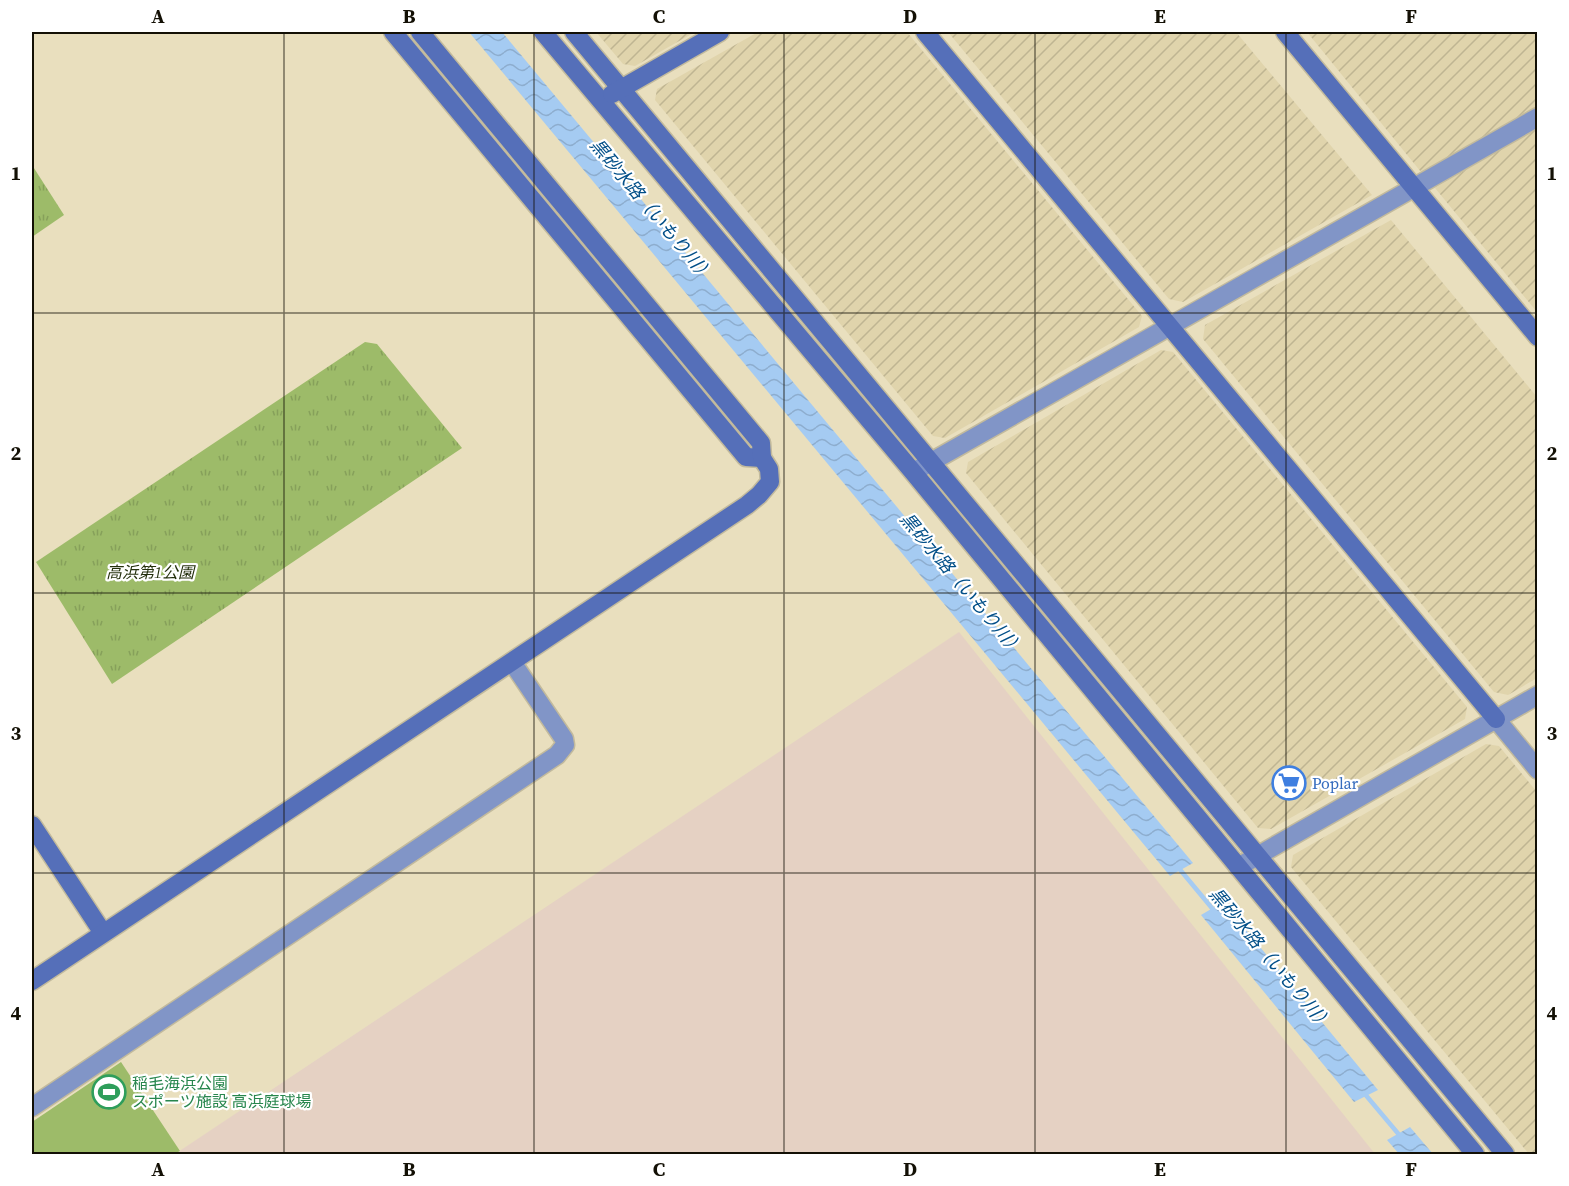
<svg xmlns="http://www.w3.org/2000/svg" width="1569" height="1186" font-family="'Source Serif 4','Noto Sans JP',serif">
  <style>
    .commercial { fill: #e5d1c3 }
    .industrial { fill: url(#industrial-furrows) }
    .grass { fill: url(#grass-tufts) }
    .garden { fill: #9dbb69 }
    .water { fill: url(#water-waves) }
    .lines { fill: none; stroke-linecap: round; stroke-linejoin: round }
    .stream { stroke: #a5cbf2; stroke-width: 4.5 }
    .street-casing { stroke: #c2ba9d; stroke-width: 21 }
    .secondary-casing { stroke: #c2ba9d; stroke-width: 21 }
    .street { stroke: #8195c7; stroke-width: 18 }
    .secondary { stroke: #556fb9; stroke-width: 18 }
    .grid { fill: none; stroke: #131005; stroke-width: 1.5; stroke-opacity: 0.55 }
    .labels { text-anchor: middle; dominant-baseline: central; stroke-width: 4.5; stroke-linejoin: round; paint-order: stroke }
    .park-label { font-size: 16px; font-style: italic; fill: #24300d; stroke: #fff }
    .shop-label { font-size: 16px; fill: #366cbe; stroke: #fff; text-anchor: start }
    .leisure-label { font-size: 16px; fill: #27864d; stroke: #fff; text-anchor: start }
    .water-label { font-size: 18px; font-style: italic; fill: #024f88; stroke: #fff }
    .neatline { fill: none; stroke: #131005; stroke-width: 2 }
    .grid-label { font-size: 20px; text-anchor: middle; font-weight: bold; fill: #131005 }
  </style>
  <defs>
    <pattern id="industrial-furrows" width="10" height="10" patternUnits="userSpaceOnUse" patternTransform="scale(1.5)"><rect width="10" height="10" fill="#e0d4ac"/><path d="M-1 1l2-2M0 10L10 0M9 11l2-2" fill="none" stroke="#bfb592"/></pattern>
    <pattern id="grass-tufts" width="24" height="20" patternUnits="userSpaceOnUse" patternTransform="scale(1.5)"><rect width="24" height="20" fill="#9dbb69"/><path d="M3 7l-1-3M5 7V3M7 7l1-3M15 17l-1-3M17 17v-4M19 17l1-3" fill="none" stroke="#86a05a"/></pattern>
    <pattern id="water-waves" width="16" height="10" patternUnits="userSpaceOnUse" patternTransform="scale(1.5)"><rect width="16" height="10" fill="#a5cbf2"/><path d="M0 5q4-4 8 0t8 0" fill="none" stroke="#8dadce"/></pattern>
  </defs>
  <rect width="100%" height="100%" fill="#e9dfbe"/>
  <!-- commercial -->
  <path class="commercial" d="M959 632 1375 1154H175Z"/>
  <!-- industrial -->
  <g class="industrial">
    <path d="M596 32H695L635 66 623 64Z"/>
    <path d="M758 32H907L1142 316 1139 327 945 438 933 436 655 100 657 89Z"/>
    <path d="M948 32H1236L1372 195 1183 302 1169 299Z"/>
    <path d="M1307 32H1537V106L1421 172Z"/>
    <path d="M1537 128V312L1435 188Z"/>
    <path d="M1391 220 1537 397V678L1508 695 1494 692 1203 339 1205 325Z"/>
    <path d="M1161 350 1173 352 1467 707 1465 719 1271 829 1258 828 966 473 968 462Z"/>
    <path d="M1486 744 1499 746 1537 792V1154H1529L1291 867 1293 855Z"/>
  </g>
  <!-- grass -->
  <g class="grass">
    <path d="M32 165 64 215 32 237Z"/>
    <path d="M365 342 377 344 462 448 112 684 36 562Z"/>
  </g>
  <!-- garden -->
  <path class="garden" d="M121 1062 180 1151 174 1154H32V1122Z"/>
  <!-- water -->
  <g class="water">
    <path d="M469 32H502L1193 863 1170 876Z"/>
    <path d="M1223 902 1378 1090 1354 1102 1201 915Z"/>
    <path d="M1410 1127 1433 1154H1399L1387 1140Z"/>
  </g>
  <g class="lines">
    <!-- stream -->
    <g class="stream">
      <path d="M1177 866 1216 913"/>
      <path d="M1364 1093 1401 1137"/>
    </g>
    <!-- street casing -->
    <g class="street-casing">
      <g id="street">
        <path d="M917 470 1538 117"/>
        <path d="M1496 719 1538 770"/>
        <path d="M1238 867 1538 695"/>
        <path d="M32 1107 557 755 565 745 564 739 512 662"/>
      </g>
    </g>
    <!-- secondary casing -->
    <g class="secondary-casing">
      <g id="secondary">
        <path d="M393 32 746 457 762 458"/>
        <path d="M543 32 913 472 1475 1154"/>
        <path d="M574 32 1505 1154"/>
        <path d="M925 32 1496 719"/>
        <path d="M1285 32 1538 337"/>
        <path d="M612 94 720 32"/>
        <path d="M32 825 103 933"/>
        <path d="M32 981 747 505 759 495 770 482 769 469 762 458 761 443 420 32"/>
      </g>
    </g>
    <!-- street -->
    <use href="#street" class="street"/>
    <!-- secondary -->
    <use href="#secondary" class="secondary"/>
  </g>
  <!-- grid -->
  <path class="grid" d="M284 32V1154M534 32V1154M784 32V1154M1035 32V1154M1286 32V1154M32 313H1538M32 593H1538M32 873H1538"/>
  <!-- icons -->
  <defs>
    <g id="supermarket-ring" transform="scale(1.725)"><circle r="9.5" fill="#fff" stroke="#3f7fe0" stroke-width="1.5"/><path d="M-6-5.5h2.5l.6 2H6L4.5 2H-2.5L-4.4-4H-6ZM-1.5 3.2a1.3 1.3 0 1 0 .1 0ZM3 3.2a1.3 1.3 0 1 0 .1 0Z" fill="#3f7fe0"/></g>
    <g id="stadium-ring" transform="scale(1.725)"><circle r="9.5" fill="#fff" stroke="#2e9e5b" stroke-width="1.5"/><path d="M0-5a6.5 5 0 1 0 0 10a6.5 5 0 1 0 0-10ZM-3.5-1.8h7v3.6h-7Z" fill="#2e9e5b"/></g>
  </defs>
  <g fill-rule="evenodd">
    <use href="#supermarket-ring" x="1289" y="783"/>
    <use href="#stadium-ring" x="109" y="1092"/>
  </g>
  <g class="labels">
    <!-- park labels -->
    <g class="park-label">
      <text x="150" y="572">高浜第1公園</text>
    </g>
    <!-- shop labels -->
    <g class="shop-label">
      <text x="1312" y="783">Poplar</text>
    </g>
    <!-- leisure labels -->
    <g class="leisure-label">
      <text x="132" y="1083">稲毛海浜公園<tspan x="132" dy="18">スポーツ施設 高浜庭球場</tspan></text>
    </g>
    <!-- water labels -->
    <g class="water-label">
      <text transform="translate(652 210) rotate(50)">黒砂水路（いもり川）</text>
      <text transform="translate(962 584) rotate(50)">黒砂水路（いもり川）</text>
      <text transform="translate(1271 959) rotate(50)">黒砂水路（いもり川）</text>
    </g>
  </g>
  <!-- border -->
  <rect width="1569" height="1186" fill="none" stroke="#ffffff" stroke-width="66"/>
  <rect x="33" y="33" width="1503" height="1120" class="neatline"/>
  <g class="grid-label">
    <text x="158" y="23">A</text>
    <text x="409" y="23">B</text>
    <text x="659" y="23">C</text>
    <text x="910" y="23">D</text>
    <text x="1160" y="23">E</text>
    <text x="1411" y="23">F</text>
    <text x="16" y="180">1</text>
    <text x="1552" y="180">1</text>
    <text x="16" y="460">2</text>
    <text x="1552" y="460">2</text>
    <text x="16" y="740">3</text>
    <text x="1552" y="740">3</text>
    <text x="16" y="1020">4</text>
    <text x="1552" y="1020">4</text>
    <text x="158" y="1176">A</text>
    <text x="409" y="1176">B</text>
    <text x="659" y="1176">C</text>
    <text x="910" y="1176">D</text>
    <text x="1160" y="1176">E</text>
    <text x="1411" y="1176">F</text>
  </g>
</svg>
